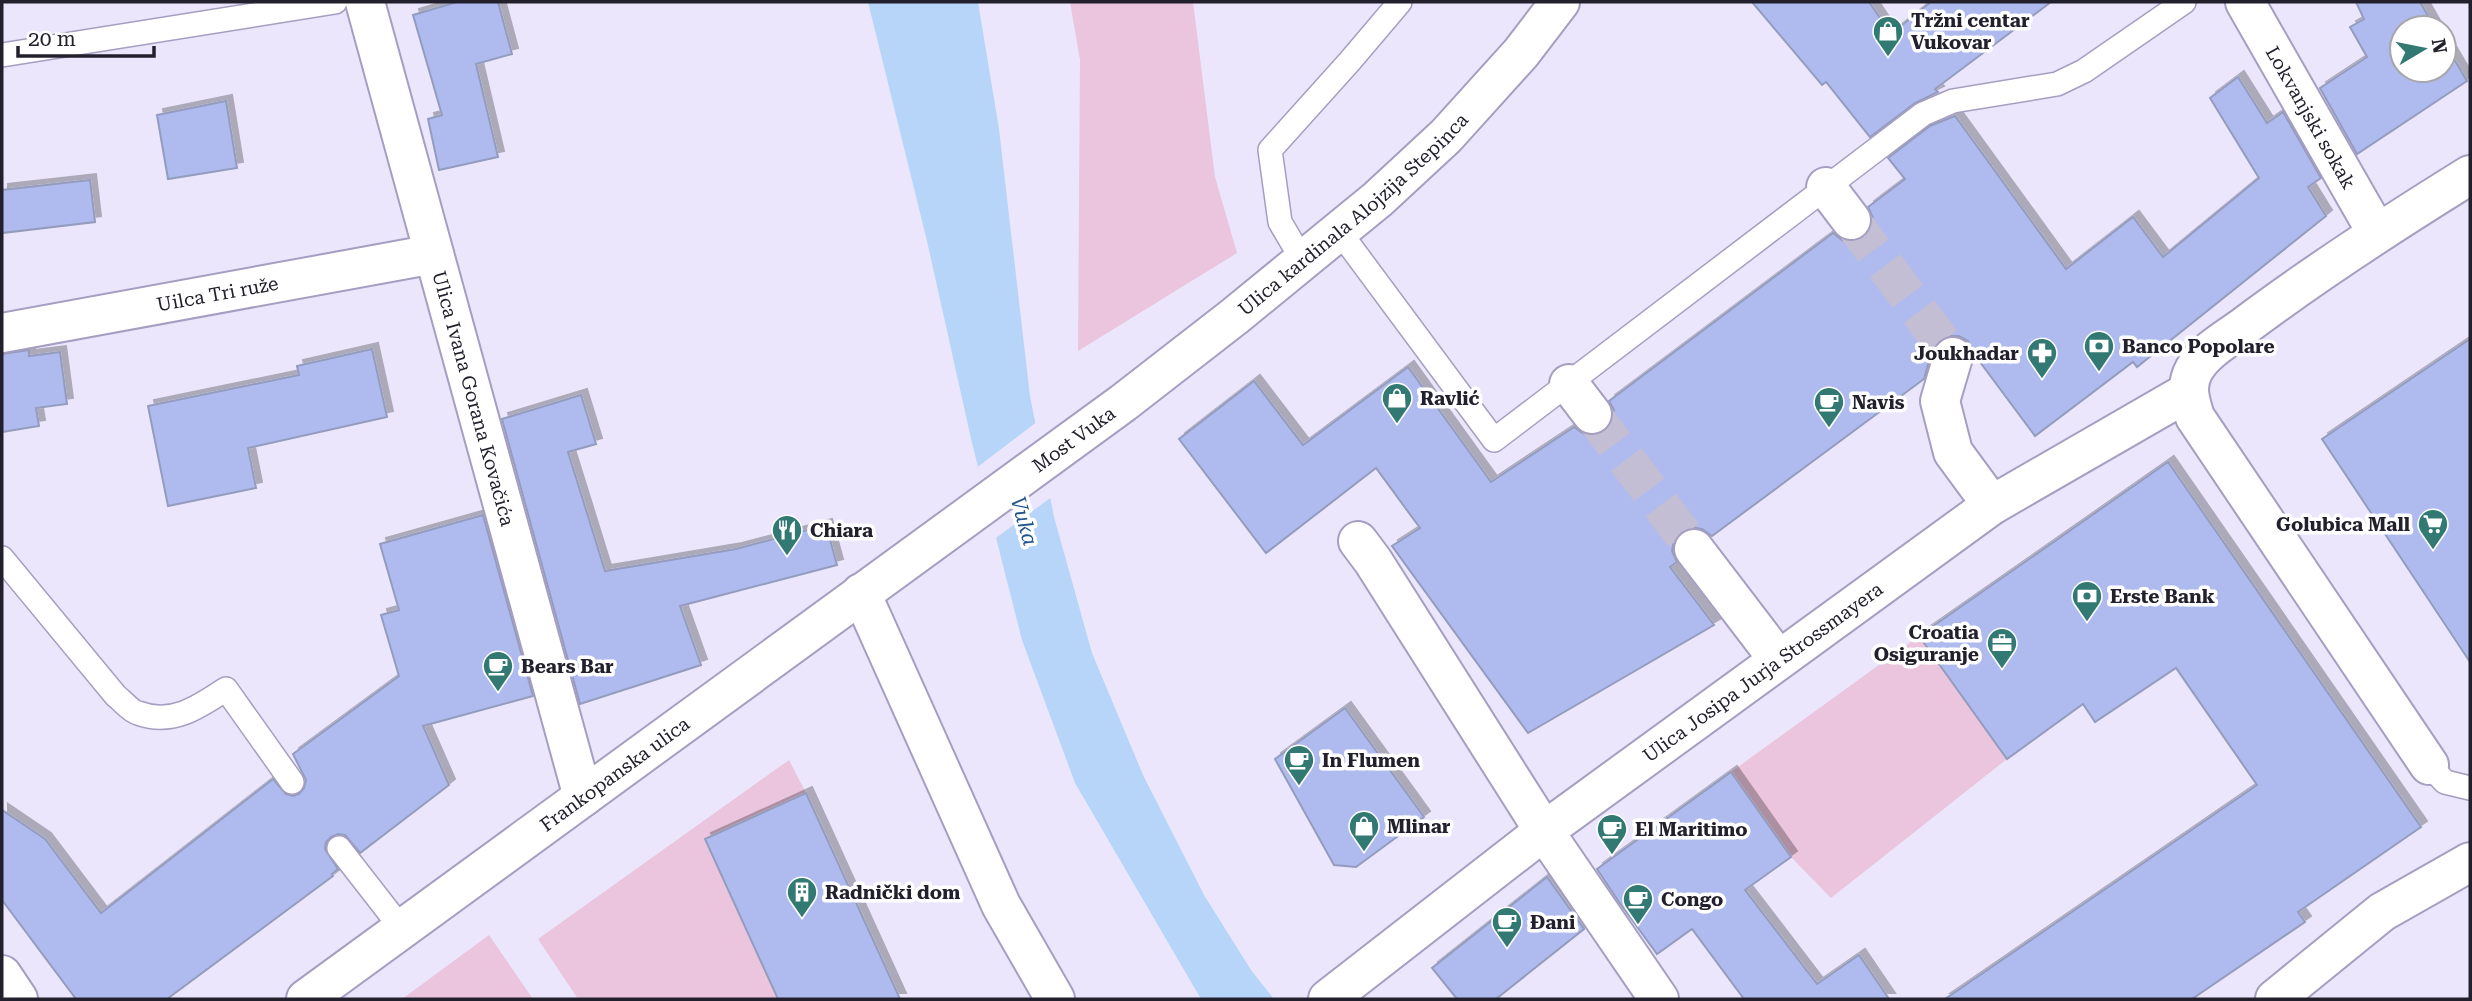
<svg xmlns="http://www.w3.org/2000/svg" width="2472" height="1001" font-family="'Roboto Serif',serif">
  <style>
    .green { fill: #eac5dd }
    .water { fill: #b6d5f9 }
    .pier { fill: #ebe6fc }
    .building { fill: #afbbef; stroke: #949cbe; stroke-width: 2; filter: url(#shadow) }
    .lines { fill: none; stroke-linecap: round; stroke-linejoin: round }
    .street-tunnel { stroke: #c3bed3; stroke-width: 38; stroke-dasharray: 38 19; stroke-linecap: butt }
    .lane-casing { stroke: #a69ec1; stroke-width: 26 }
    .street-casing { stroke: #a69ec1; stroke-width: 42 }
    .primary-casing { stroke: #a69ec1; stroke-width: 42 }
    .lane { stroke: #fff; stroke-width: 23 }
    .street { stroke: #fff; stroke-width: 38 }
    .primary { stroke: #fff; stroke-width: 38 }
    .labels { text-anchor: middle; dominant-baseline: central; stroke-width: 7; stroke-linejoin: round; paint-order: stroke }
    .poi-label { font-size: 19px; font-weight: bold; fill: #23202d; stroke: #fff; text-anchor: start }
    .street-label { font-size: 19px; fill: #23202d; stroke: #fff }
    .water-label { font-size: 21px; font-style: italic; fill: #20548b; stroke: #fff }
  </style>
  <defs>
    <filter id="shadow"><feDropShadow dx="6" dy="-6" stdDeviation="0" flood-color="#0004"/></filter>
  </defs>
  <rect width="100%" height="100%" fill="#ebe6fc"/>
  <!-- green -->
  <g class="green">
    <path d="M1070 2H1193L1215 177 1237 253 1078 351 1080 60Z"/>
    <path d="M1919 636 2007 759 1831 898 1791 857 1731 772Z"/>
    <path d="M789 760 806 793 706 840 778 999H578L538 939Z"/>
    <path d="M489 935 533 999H402Z"/>
  </g>
  <!-- water -->
  <path class="water" d="M868 2H978L999 129 1030 396 1054 517 1092 653 1143 775 1204 895 1251 970 1274 999H1201L1075 783 1022 640 972 443 927 241Z"/>
  <!-- pier -->
  <path class="pier" d="M1038 421 1053 496 993 540 975 469Z"/>
  <!-- building -->
  <g class="building">
    <path d="M457 2H498L512 54 476 64 498 157 439 170 428 119 442 115 413 15Z"/>
    <path d="M1752 2H1869L1891 34 1931 2H2051L1935 89 1938 92 1915 103 1870 137 1826 82 1822 85Z"/>
    <path d="M2356 2H2420L2435 28H2402V70H2444V42L2467 81 2357 154 2320 88 2367 57 2350 27 2364 19Z"/>
    <path d="M2238 77 2267 123 2283 112 2321 178 2308 187 2326 216 2137 367 2133 362 2035 436 1974 354 1968 341 1959 336H1947L1938 341 1932 351 1924 379 1712 536 1702 529 1691 527 1680 532 1674 541 1672 551 1677 562 1670 567 1714 625 1528 733 1392 546 1420 528 1376 468 1266 553 1179 439 1254 381 1303 445 1408 367 1491 482 1574 427 1584 434 1594 436 1605 432 1612 422 1614 410 1609 401 1833 233 1842 240 1853 242 1865 237 1871 229 1873 218 1868 207 1905 179 1888 158 1930 126 1955 116 2066 269 2133 217 2163 257 2259 178 2210 98Z"/>
    <path d="M226 101 237 168 168 179 157 115Z"/>
    <path d="M90 180 95 222 2 233V190Z"/>
    <path d="M2470 339V662L2322 439Z"/>
    <path d="M372 349 387 417 248 448 256 488 168 506 148 406 299 375 297 366Z"/>
    <path d="M29 350V356L60 352 67 404 36 408 39 426 2 432V354Z"/>
    <path d="M581 395 596 444 568 452 605 571 736 549 826 525 837 565 680 606 701 665 580 704 502 419Z"/>
    <path d="M2168 462 2421 827 2298 912 2305 922 2192 999H1945L2257 785 2176 668 2095 722 2083 704 2007 759 1919 636Z"/>
    <path d="M483 515 533 696 423 726 449 785 360 853 345 835 338 834 331 837 326 842 325 849 338 869 332 874 333 876 167 999H76L2 900V810L45 839 101 913 273 779 286 794 293 796 299 794 304 788 306 780 293 754 399 676 381 615 399 610 380 544Z"/>
    <path d="M1345 708 1424 817 1356 867 1334 865 1275 759Z"/>
    <path d="M1731 772 1791 857 1745 890 1817 984 1859 955 1889 999H1744L1692 929 1657 954 1619 902 1597 869Z"/>
    <path d="M806 793 900 999H778L705 839Z"/>
    <path d="M1547 877 1584 929 1496 999H1457L1432 968Z"/>
  </g>
  <g class="lines">
    <!-- street-tunnel -->
    <g class="street-tunnel">
      <path d="M1851 220 1953 357"/>
      <path d="M1592 414 1694 549"/>
    </g>
    <!-- lane casing -->
    <g class="lane-casing">
      <g id="lane">
        <path d="M2 55 335 2"/>
        <path d="M1339 231 1494 440 1923 114 1953 101 2057 84 2084 71 2184 2"/>
        <path d="M1303 261 1280 222 1270 150 1350 61 1400 2"/>
        <path d="M2 558 116 696C123 701 130 711 138 713 172 726 199 707 226 689L292 782"/>
        <path d="M2429 765 2445 782 2470 788"/>
        <path d="M339 848 402 929"/>
      </g>
    </g>
    <!-- street casing -->
    <g class="street-casing">
      <g id="street">
        <path id="s1" d="M365 2 583 797"/>
        <path id="s2" d="M2245 2 2377 233"/>
        <path d="M1826 187 1851 220"/>
        <path id="s3" d="M2 333 434 254"/>
        <path d="M1953 357 1940 401 1953 452 1992 505"/>
        <path d="M1569 384 1592 414"/>
        <path d="M1358 541 1373 561 1544 831 1659 999"/>
        <path d="M1694 549 1778 659"/>
        <path d="M861 593 1001 905 1055 999"/>
        <path d="M2429 765 2195 417C2190 401 2185 386 2194 370 2205 350 2229 338 2246 325 2318 271 2394 222 2470 175"/>
        <path d="M2 975 18 999"/>
        <path id="s4" d="M1328 999 1544 831 1992 505 2188 392"/>
        <path d="M2275 999 2382 912 2470 862"/>
      </g>
    </g>
    <!-- primary casing -->
    <g class="primary-casing">
      <g id="primary">
        <path id="s5" d="M306 999 1123 403 1235 316 1378 199 1446 136 1521 53 1560 2"/>
      </g>
    </g>
    <!-- lane -->
    <use href="#lane" class="lane"/>
    <!-- street -->
    <use href="#street" class="street"/>
    <!-- primary -->
    <use href="#primary" class="primary"/>
  </g>
  <!-- icons -->
  <defs>
    <g id="shop-pin" transform="scale(1.575)"><path d="M0 17L-7.5 6A9.5 9.5 0 1 1 7.5 6Z" fill="#327973" stroke="#fff"/><path d="M-5-2.5h2.3a2.7 3.5 0 0 1 5.4 0H5L5.5 6h-11ZM-1.5-2.5h3a1.5 2.3 0 0 0-3 0Z" fill="#fff"/></g>
    <g id="bank-pin" transform="scale(1.575)"><path d="M0 17L-7.5 6A9.5 9.5 0 1 1 7.5 6Z" fill="#327973" stroke="#fff"/><path d="M-6-4H6V4H-6ZM0-2.3a2.3 2.3 0 1 0 0 4.6a2.3 2.3 0 1 0 0-4.6Z" fill="#fff"/></g>
    <g id="pharmacy-pin" transform="scale(1.575)"><path d="M0 17L-7.5 6A9.5 9.5 0 1 1 7.5 6Z" fill="#327973" stroke="#fff"/><path d="M-2-6h4v4h4v4h-4v4h-4v-4h-4v-4h4Z" fill="#fff"/></g>
    <g id="cafe-pin" transform="scale(1.575)"><path d="M0 17L-7.5 6A9.5 9.5 0 1 1 7.5 6Z" fill="#327973" stroke="#fff"/><path d="M-5.5-4.5H6V0H3Q3 3.5 0 3.5H-2.5Q-5.5 3.5-5.5 0ZM3-3.2v2h1.7v-2ZM-6 4.5H4V6H-6Z" fill="#fff"/></g>
    <g id="supermarket-pin" transform="scale(1.575)"><path d="M0 17L-7.5 6A9.5 9.5 0 1 1 7.5 6Z" fill="#327973" stroke="#fff"/><path d="M-6-5.5h2.5l.6 2H6L4.5 2H-2.5L-4.4-4H-6ZM-1.5 3.2a1.3 1.3 0 1 0 .1 0ZM3 3.2a1.3 1.3 0 1 0 .1 0Z" fill="#fff"/></g>
    <g id="restaurant-pin" transform="scale(1.575)"><path d="M0 17L-7.5 6A9.5 9.5 0 1 1 7.5 6Z" fill="#327973" stroke="#fff"/><path d="M-5-6h1v4h1v-4h1v4h1v-4h1v5L-1.5 .5V6h-2V.5L-5-1ZM5-6V6H3V1.5H1.5Q1.5-4 5-6Z" fill="#fff"/></g>
    <g id="office-pin" transform="scale(1.575)"><path d="M0 17L-7.5 6A9.5 9.5 0 1 1 7.5 6Z" fill="#327973" stroke="#fff"/><path d="M-6-3h4V-5.5h4V-3h4V5H-6ZM-1-4.5V-3h2v-1.5ZM-6 0V1H6V0Z" fill="#fff"/></g>
    <g id="building-pin" transform="scale(1.575)"><path d="M0 17L-7.5 6A9.5 9.5 0 1 1 7.5 6Z" fill="#327973" stroke="#fff"/><path d="M-4-6H4V6H1V3H-1V6H-4ZM-2.5-4.3h1.7v1.8h-1.7ZM.8-4.3h1.7v1.8H.8ZM-2.5-1h1.7V.8h-1.7ZM.8-1h1.7V.8H.8Z" fill="#fff"/></g>
  </defs>
  <g fill-rule="evenodd">
    <use href="#shop-pin" x="1888" y="31"/>
    <use href="#bank-pin" x="2099" y="346"/>
    <use href="#pharmacy-pin" x="2042" y="353"/>
    <use href="#shop-pin" x="1397" y="398"/>
    <use href="#cafe-pin" x="1829" y="402"/>
    <use href="#supermarket-pin" x="2433" y="524"/>
    <use href="#restaurant-pin" x="787" y="530"/>
    <use href="#bank-pin" x="2087" y="596"/>
    <use href="#office-pin" x="2002" y="643"/>
    <use href="#cafe-pin" x="498" y="666"/>
    <use href="#cafe-pin" x="1299" y="760"/>
    <use href="#shop-pin" x="1364" y="826"/>
    <use href="#cafe-pin" x="1612" y="829"/>
    <use href="#building-pin" x="802" y="892"/>
    <use href="#cafe-pin" x="1638" y="899"/>
    <use href="#cafe-pin" x="1507" y="922"/>
  </g>
  <g class="labels">
    <!-- poi labels -->
    <g class="poi-label">
      <text x="1911" y="20">Tržni centar<tspan x="1911" dy="22">Vukovar</tspan></text>
      <text x="2122" y="346">Banco Popolare</text>
      <text x="2019" y="353" text-anchor="end">Joukhadar</text>
      <text x="1420" y="398">Ravlić</text>
      <text x="1852" y="402">Navis</text>
      <text x="2410" y="524" text-anchor="end">Golubica Mall</text>
      <text x="810" y="530">Chiara</text>
      <text x="2110" y="596">Erste Bank</text>
      <text x="1979" y="632" text-anchor="end">Croatia<tspan x="1979" dy="22">Osiguranje</tspan></text>
      <text x="521" y="666">Bears Bar</text>
      <text x="1322" y="760">In Flumen</text>
      <text x="1387" y="826">Mlinar</text>
      <text x="1635" y="829">El Maritimo</text>
      <text x="825" y="892">Radnički dom</text>
      <text x="1661" y="899">Congo</text>
      <text x="1530" y="922">Đani</text>
    </g>
    <!-- street labels -->
    <g class="street-label">
      <text stroke="none"><textPath href="#s2" startOffset="133">Lokvanjski sokak</textPath></text>
      <text stroke="none"><textPath href="#s5" startOffset="1309">Ulica kardinala Alojzija Stepinca</textPath></text>
      <text stroke="none"><textPath href="#s3" startOffset="219">Uilca Tri ruže</textPath></text>
      <text stroke="none"><textPath href="#s1" startOffset="411">Ulica Ivana Gorana Kovačića</textPath></text>
      <text stroke="none"><textPath href="#s5" startOffset="950">Most Vuka</textPath></text>
      <text stroke="none"><textPath href="#s4" startOffset="544">Ulica Josipa Jurja Strossmayera</textPath></text>
      <text stroke="none"><textPath href="#s5" startOffset="382">Frankopanska ulica</textPath></text>
    </g>
    <!-- water labels -->
    <g class="water-label">
      <text transform="translate(1024 521) rotate(74)">Vuka</text>
    </g>
  </g>
  <!-- border -->
  <rect width="2472" height="1001" fill="none" stroke="#23202d" stroke-width="7"/>
  <!-- north arrow -->
  <g transform="translate(2423 49) rotate(80)"><circle r="33" fill="#ffffff" stroke="#a7a6ab" stroke-width="2"/>
  <path d="M0-5L12 26L0 18L-12 26Z" fill="#327973"/>
  <text y="-10" font-size="19" font-weight="bold" text-anchor="middle" fill="#23202d">N</text>
  </g>
  <!-- scale -->
  <path d="M18 46v10h136v-10" fill="none" stroke="#23202d" stroke-width="3.5"/>
  <text x="28" y="46" font-size="21" fill="#23202d" stroke="#ffffff" stroke-width="5" paint-order="stroke">20 m</text>
</svg>
